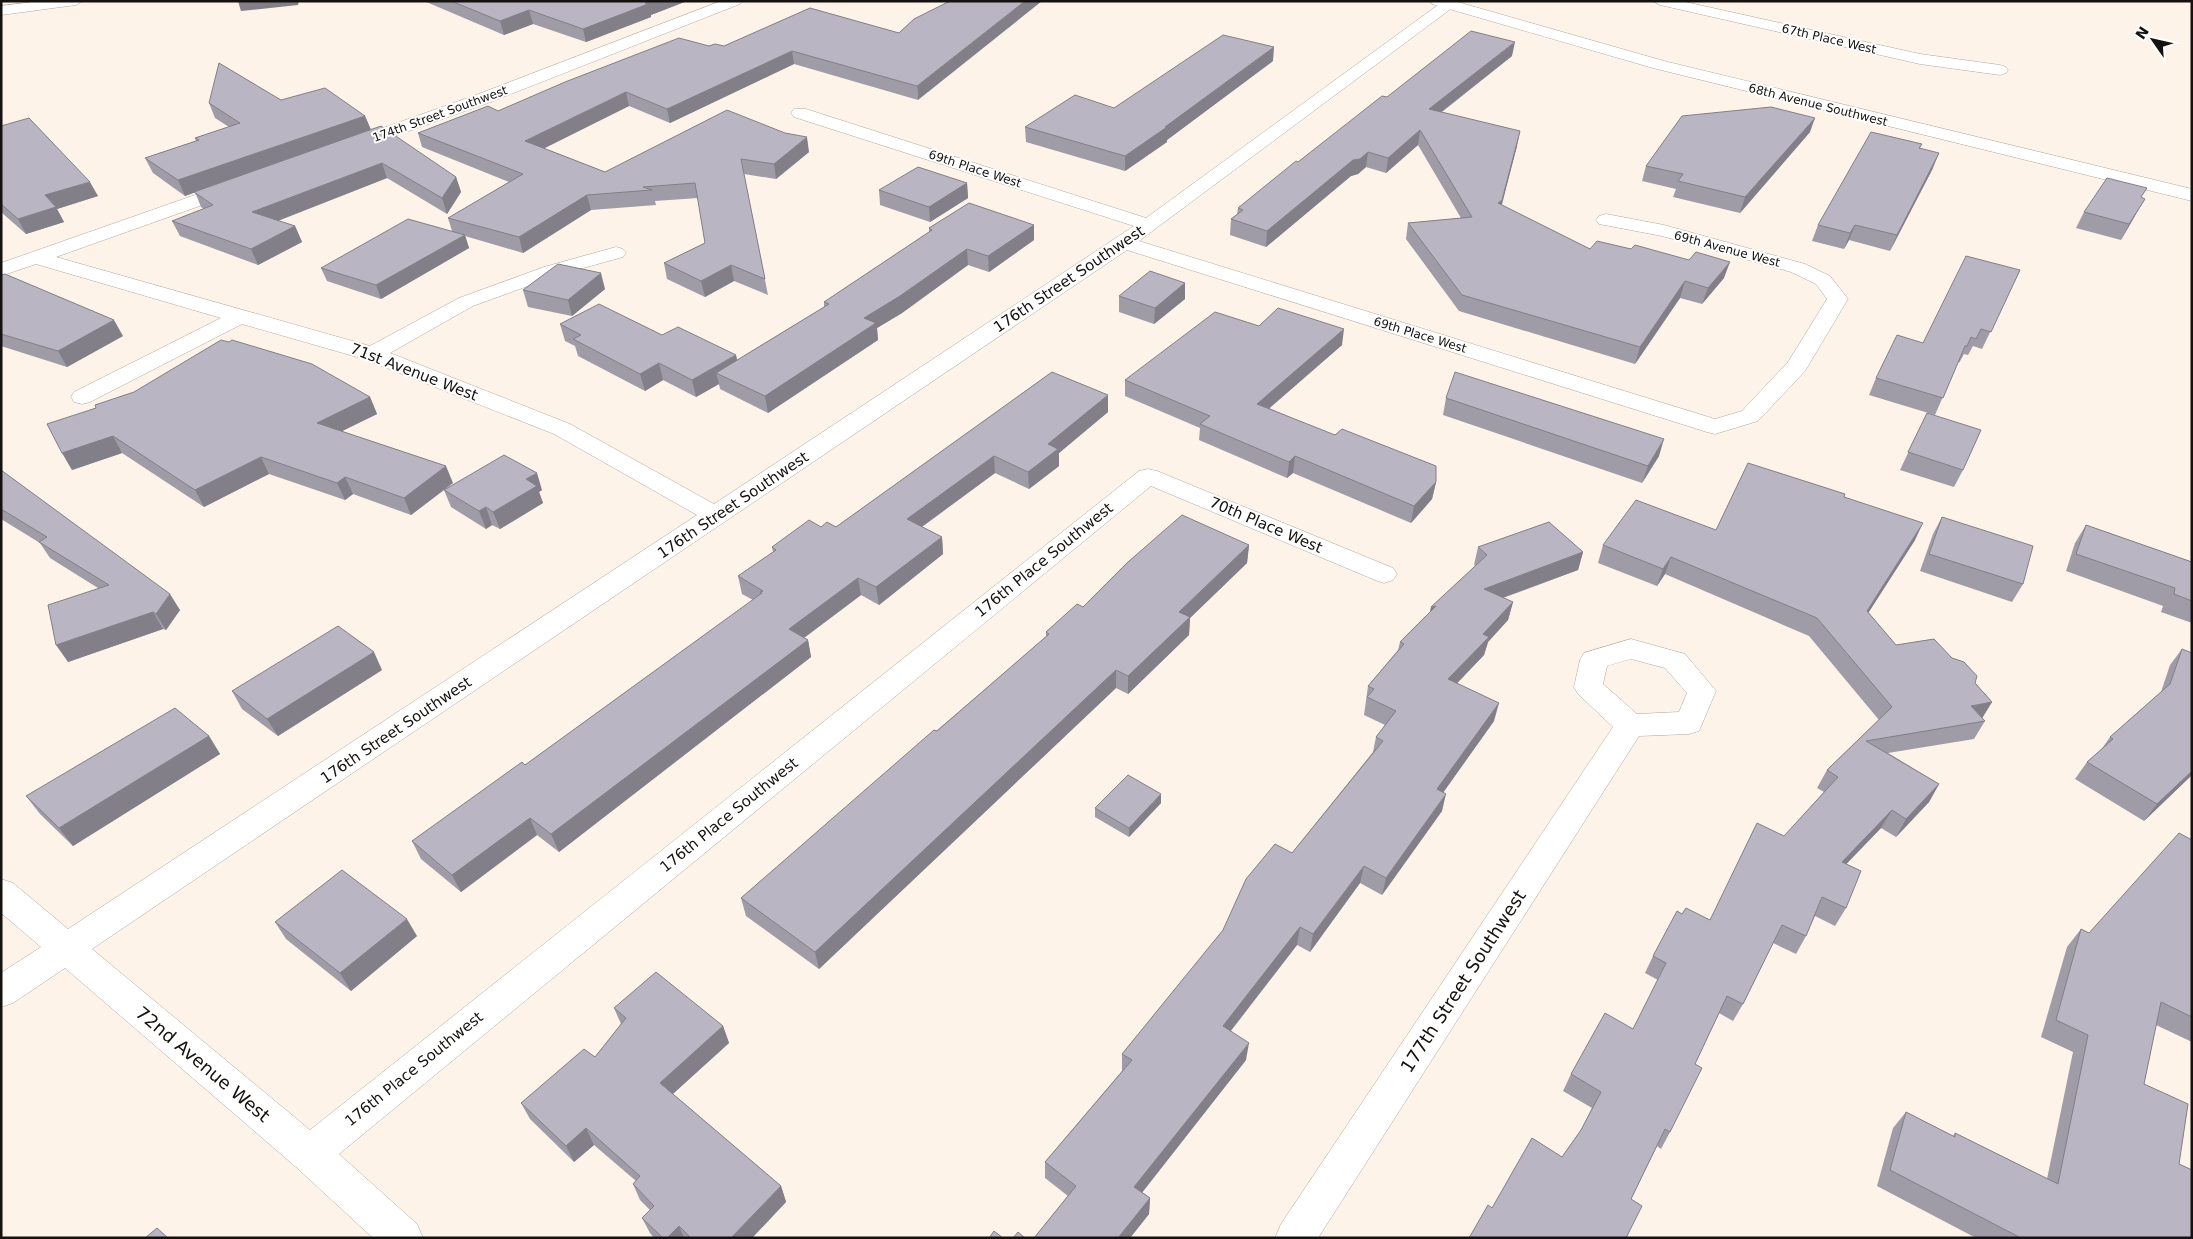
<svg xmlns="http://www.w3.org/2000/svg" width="2193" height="1239" font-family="'DejaVu Sans',sans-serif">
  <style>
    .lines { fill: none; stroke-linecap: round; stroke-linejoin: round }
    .street-casing { stroke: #b2a89f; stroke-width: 1 }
    .secondary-casing { stroke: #b2a89f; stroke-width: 1 }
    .street { fill: #fff; fill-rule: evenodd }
    .secondary { fill: #fff; fill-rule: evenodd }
    .wall { fill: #9f9ca7 }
    .shaded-wall { fill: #827f88 }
    .building { fill: #b9b5c2; stroke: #827f88 }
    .labels { text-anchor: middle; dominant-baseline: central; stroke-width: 4; stroke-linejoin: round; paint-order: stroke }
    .far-street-label { font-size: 12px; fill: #14110e; stroke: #fff }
    .street-label { font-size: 15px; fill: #14110e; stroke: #fff }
    .near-street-label { font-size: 18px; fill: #14110e; stroke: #fff }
  </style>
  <rect width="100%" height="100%" fill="#fdf3e9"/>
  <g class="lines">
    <!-- street casing -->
    <g class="street-casing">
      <g id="street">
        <path d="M41 1H83L76 5 1 15V6Z"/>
        <path d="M721 1H742L740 4 488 103 361 148 355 149 349 148 346 144 349 140 476 95Z"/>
        <path d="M1450 1 1454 5 1452 8 1139 241 1715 419 1742 411 1788 362 1827 299 1816 284 1791 272 1662 236 1599 224 1596 220 1599 216 1606 214 1664 225 1805 264 1830 276 1848 299 1805 371 1758 421 1715 434 1707 432 1127 250 92 949 310 1130 1139 471 1148 469 1157 471 1393 568 1397 574 1393 580 1384 583 1375 580 1151 486 339 1154 417 1224 423 1238H373L296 1167 65 968 13 1003 1 1007V973L41 947 1 913V879L13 883 68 929 697 515 554 434 364 359 242 324 90 402 82 404 74 402 71 397 74 392 221 318 36 264 1 276V263L232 182 239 184 241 188 239 192 56 257 370 346 459 298 544 267 616 247 623 249 626 253 623 257 558 275 473 306 390 353 570 424 714 504 1134 226 794 117 791 113 794 109H806L1146 218 1442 2Z"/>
        <path d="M1653 1H1681L1920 54 2000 65 2006 67 2008 70 2006 73 2000 75 1920 64 1660 5Z"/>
        <path d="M1631 639 1685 654 1716 691 1699 731 1689 734 1639 736 1318 1238H1275L1281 1224 1613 727 1578 694 1574 687 1580 660 1584 653ZM1631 659 1665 668 1687 693 1679 712 1637 714 1603 684 1607 666Z"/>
      </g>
    </g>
    <!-- secondary casing -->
    <g class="secondary-casing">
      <path id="secondary" d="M1430 1H1454L1664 61 2192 189V201L1653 68 1432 4Z"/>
    </g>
    <!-- street -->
    <use href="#street" class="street"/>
    <!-- secondary -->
    <use href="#secondary" class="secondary"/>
  </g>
  <!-- wall -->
  <g class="wall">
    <path d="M424 1H687L651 15V17L586 42 533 24 504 35Z"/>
    <path d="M914 19 918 100 794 64 670 123 629 106 544 148 605 172 809 152 776 179 744 174 768 295 734 281 705 297 667 279 664 263 705 243 698 198 655 201 656 205 591 210 523 253 465 236 469 248 381 299 327 281 321 268 452 231 448 218 509 182 422 147 418 133 498 111 709 46H724L899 33Z"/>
    <path d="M1512 56 1442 112 1517 146 1501 205 1590 249 1724 278 1702 304 1680 298 1635 364 1459 311 1406 239 1408 223 1461 218 1418 145 1386 173 1366 167 1358 174 1351 176 1266 247 1230 235 1231 219 1237 214 1238 208 1298 162 1387 97Z"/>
    <path d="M1273 61 1167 140V142L1125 171 1026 142 1025 127 1114 108Z"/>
    <path d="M281 100 365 116 371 130 456 177 461 192 447 214 387 178 278 221 295 226 302 242 258 265 180 236 172 221 204 209 201 207 195 192 185 196 153 173 145 158 196 141 195 138 229 127 215 118 209 103Z"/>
    <path d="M1 126 98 196 57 209 64 222 26 234 1 212Z"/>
    <path d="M1810 132 1740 213 1673 197 1676 189 1642 181 1646 166Z"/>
    <path d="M1922 144 1920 148 1933 168 1890 251 1849 240 1844 249 1812 241 1818 225Z"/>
    <path d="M967 183 968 198 930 222 880 205 879 190Z"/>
    <path d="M2142 197 2136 214 2121 240 2076 228 2084 212Z"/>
    <path d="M1034 225V240L989 272 968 265 902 313 877 328 878 340 768 413 720 389 719 384 696 397 663 380 645 391 578 356 575 346 565 341 560 324 662 335 736 355 737 360 824 307V302L929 232V228Z"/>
    <path d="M2020 270 1982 349 1973 346 1968 355 1964 354 1959 363 1958 362 1935 415 1869 395 1876 378Z"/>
    <path d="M1 275 123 336 67 367 1 346Z"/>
    <path d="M1185 283V299L1154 324 1119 312V296Z"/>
    <path d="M605 289 572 316 528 307 523 290Z"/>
    <path d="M1342 345 1269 408 1436 482 1432 499 1411 523 1293 473 1287 478 1199 440 1200 428 1125 396V380Z"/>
    <path d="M1052 372 1108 412 1059 453V466L1029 489 995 473 922 527 942 537 943 554 879 605 861 595 804 638 808 640 811 657 559 852 537 835 461 892 421 859 412 841 525 765 753 600 742 594 738 576 773 552 772 547 821 527H836Z"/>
    <path d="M370 397 377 414 342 431 453 483 411 515 353 494 345 500 269 474 204 507 122 453 72 470 47 424Z"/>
    <path d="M1446 398 1659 456 1642 483 1443 415Z"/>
    <path d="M1927 413 1963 470 1954 487 1900 470Z"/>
    <path d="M1 470 180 610 166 630 163 629 68 662 98 588 50 558 40 543 1 519Z"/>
    <path d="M444 490H542L539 492 543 503 500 529 492 525 486 529 451 507Z"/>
    <path d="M1844 497 1915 540 1868 613 1896 645 1975 683 1992 702 1982 718 1985 721 1974 739 1888 753 1939 784 1929 802 1896 837 1881 828 1846 864V908L1835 926 1815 916 1806 936 1796 954 1773 943 1743 1004 1733 1021 1719 1013 1695 1064 1670 1132 1661 1149 1657 1146 1631 1199 1492 1208 1562 1157 1581 1130 1592 1108 1563 1091 1571 1074 1633 1029 1658 980 1645 973 1653 956 1682 914 1710 920 1824 792 1817 788 1827 770 1879 720 1809 636 1665 574 1657 586 1598 563 1603 545 1716 530Z"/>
    <path d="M1942 517 2023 584 2012 602 1920 571 1933 534Z"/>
    <path d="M2086 525 2192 562V623L2161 612 2163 606 2066 571 2075 543Z"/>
    <path d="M1249 545 1247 563 1190 618 1189 635 1128 694 1116 688 819 969 746 916 741 898 1046 637V632L1083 607Z"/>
    <path d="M1478 547 1583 552 1578 570 1503 598 1513 602 1508 620 1488 642 1484 655 1457 683 1494 721 1443 792 1442 811 1382 895 1360 883 1310 952 1297 945 1231 1031 1246 1060 1142 1192 1150 1198 1149 1214 1130 1238H1034L1068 1196 1045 1178V1162L1122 1071V1054L1292 853 1373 752 1376 737 1385 725 1364 715 1368 686 1398 650 1400 642 1430 613 1431 607 1476 566 1474 565Z"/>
    <path d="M2182 649 2192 775 2144 821 2075 779 2087 762 2101 750 2110 737 2161 692 2170 665Z"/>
    <path d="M382 670 278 736 242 709 232 691Z"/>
    <path d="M209 736 220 754 73 846 40 814 26 796Z"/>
    <path d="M1161 803 1129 837 1095 817V808Z"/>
    <path d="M2192 840V1042L2156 1025 2144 1084 2179 1164 2192 1238H1976L1877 1186 1893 1128 1906 1112 1953 1136 1955 1133 2047 1179 2073 1052 2041 1037 2067 947 2081 929 2089 933Z"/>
    <path d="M275 922 417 936 351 991 286 939Z"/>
    <path d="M614 1008 723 1026 729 1043 673 1094 781 1186 786 1202 752 1238H654L650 1233 642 1218 650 1210 640 1200 633 1184 636 1181 594 1145 574 1162 530 1119 521 1103 595 1057 621 1024Z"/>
  </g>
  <!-- shaded-wall -->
  <g class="shaded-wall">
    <path d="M238 1H299L298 5 241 11Z"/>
    <path d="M650 1H687L651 15V17L586 42 583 29Z"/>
    <path d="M1025 1H1042L918 100 917 86Z"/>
    <path d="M529 10 533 24 504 35 500 21Z"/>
    <path d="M1515 42 1512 56 1427 123 1429 109Z"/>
    <path d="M1274 47 1273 61 1167 140V142L1125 171V156Z"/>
    <path d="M792 51 794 64 670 123 667 109Z"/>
    <path d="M626 92 629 106 529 156 525 141Z"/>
    <path d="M365 116 371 130 185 196 178 180Z"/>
    <path d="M1815 118 1810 132 1740 213 1745 197Z"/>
    <path d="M1420 130 1418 145 1386 173 1388 158Z"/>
    <path d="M1520 131 1517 146 1499 216 1498 203Z"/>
    <path d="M807 137 809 152 776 179 774 164Z"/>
    <path d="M1368 152 1366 167 1358 174 1351 176 1266 247 1267 231 1353 160Z"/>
    <path d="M1939 153 1933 168 1890 251 1897 235Z"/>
    <path d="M382 163 387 178 259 228 252 212Z"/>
    <path d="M456 177 461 192 447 214 442 198Z"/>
    <path d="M90 182 98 196 57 209 64 222 26 234 18 219 45 195Z"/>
    <path d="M967 183 968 198 930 222 929 207Z"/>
    <path d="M587 195 591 210 523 253 519 237Z"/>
    <path d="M2145 199 2136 214 2121 240 2129 224Z"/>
    <path d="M1034 225V240L989 272 988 256Z"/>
    <path d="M1855 225 1849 240 1844 249 1850 233Z"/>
    <path d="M295 226 302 242 258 265 251 249Z"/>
    <path d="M465 235 469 248 381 299 376 285Z"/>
    <path d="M967 249 968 265 902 313 877 328 878 340 768 413 765 396 864 318Z"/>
    <path d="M1730 262 1724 278 1702 304 1708 288Z"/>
    <path d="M731 265 734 281 705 297 701 281Z"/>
    <path d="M601 273 605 289 572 316 568 300Z"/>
    <path d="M1685 281 1680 298 1635 364 1640 347Z"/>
    <path d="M1185 283V299L1154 324 1155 308Z"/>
    <path d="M114 320 123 336 67 367 58 351Z"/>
    <path d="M1344 329 1342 345 1256 420 1257 404Z"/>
    <path d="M736 355 739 371 716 373 719 384 696 397 692 380Z"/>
    <path d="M659 363 663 380 645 391 640 374Z"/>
    <path d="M1108 395V412L1059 453V466L1029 489 1028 472 1048 444Z"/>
    <path d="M370 397 377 414 324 440 317 423Z"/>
    <path d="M113 436 122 453 72 470 62 453Z"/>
    <path d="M1664 439 1659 456 1642 483 1648 466Z"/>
    <path d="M994 456 995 473 909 536 907 519Z"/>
    <path d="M1295 456 1293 473 1287 478 1289 462Z"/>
    <path d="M261 457 269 474 204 507 195 490Z"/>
    <path d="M446 466 453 483 411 515 404 498Z"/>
    <path d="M537 473 542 490 539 492 543 503 500 529 493 512 526 479Z"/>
    <path d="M345 477 353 494 345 500 337 483Z"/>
    <path d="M1436 482 1432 499 1411 523 1414 506Z"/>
    <path d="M486 507 492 525 486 529 479 511Z"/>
    <path d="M1923 523 1915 540 1858 629 1867 611Z"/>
    <path d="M942 537 943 554 879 605 876 587Z"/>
    <path d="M1249 545 1247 563 1190 618 1189 635 1128 694V676L1179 612Z"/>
    <path d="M1583 552 1578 570 1480 606 1484 589Z"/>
    <path d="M1671 557 1665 574 1657 586 1663 569Z"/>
    <path d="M858 578 861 595 793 646 789 629Z"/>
    <path d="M170 594 180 610 166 630 156 614Z"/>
    <path d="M1513 602 1508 620 1488 642 1484 655 1444 697 1448 679 1483 634Z"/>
    <path d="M1436 606 1427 625 1431 607Z"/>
    <path d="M153 612 163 629 68 662 56 645Z"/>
    <path d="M808 640 811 657 559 852 551 834Z"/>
    <path d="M374 652 382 670 278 736 267 719Z"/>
    <path d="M1116 670V688L819 969 815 952Z"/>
    <path d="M1992 702 1981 720 1971 706Z"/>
    <path d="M1499 703 1494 721 1433 807 1437 789Z"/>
    <path d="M209 736 220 754 73 846 59 828Z"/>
    <path d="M2192 771V775L2144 821 2157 804Z"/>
    <path d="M1939 784 1929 802 1896 837 1906 819Z"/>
    <path d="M1161 794V803L1129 837V828Z"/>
    <path d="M1446 794 1442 811 1382 895 1386 878Z"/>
    <path d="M1892 810 1881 828 1832 879 1842 862Z"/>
    <path d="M530 818 537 835 461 892 452 875Z"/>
    <path d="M1364 866 1360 883 1310 952 1313 934Z"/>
    <path d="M407 919 417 936 351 991 340 973Z"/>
    <path d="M1300 927 1297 945 1221 1043 1223 1026Z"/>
    <path d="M723 1026 729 1043 667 1099 660 1083Z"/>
    <path d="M1249 1043 1246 1060 1134 1203V1187Z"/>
    <path d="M586 1128 594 1145 574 1162 566 1146Z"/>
    <path d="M781 1186 786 1202 752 1238H731Z"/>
    <path d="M1150 1198 1149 1214 1130 1238H1118Z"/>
    <path d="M679 1226 684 1238H667Z"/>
  </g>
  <!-- building -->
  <g class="building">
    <path d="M451 1H650L645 3 648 4 583 29 529 10 500 21Z"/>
    <path d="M950 1H1025L917 86 792 51 667 109 626 92 525 141 605 172 727 110 785 133 807 137 774 164 741 159 765 279 731 265 701 281 664 263 705 243 695 183 643 187 652 190 587 195 519 237 448 218 523 174 418 133 488 106 498 111 565 82 679 38 709 46 715 44 724 46 810 8 899 33 914 19Z"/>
    <path d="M1471 31 1515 42 1429 109 1520 131 1502 200 1498 203 1590 249 1597 241 1631 249 1635 245 1689 260 1696 252 1730 262 1708 288 1685 281 1640 347 1462 295 1408 223 1472 217 1420 130 1388 158 1368 152 1360 159 1353 160 1267 231 1231 219 1243 210 1238 208 1296 161 1298 162 1382 96 1387 97Z"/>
    <path d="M1223 35 1274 47 1165 127H1167L1125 156 1025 127 1075 95 1114 108Z"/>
    <path d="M219 63 281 100 325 88 365 116 178 180 145 158 199 140 195 138 240 123 209 103Z"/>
    <path d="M1771 107 1815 118 1745 197 1678 181 1683 174 1646 166 1682 116Z"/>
    <path d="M29 118 90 182 45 195 56 207 18 219 1 204V126Z"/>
    <path d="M381 126 456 177 442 198 382 163 252 212 295 226 251 249 172 221 213 205 194 192Z"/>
    <path d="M1871 132 1922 144 1919 148 1939 153 1897 235 1855 225 1850 233 1818 225Z"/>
    <path d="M918 167 967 183 929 207 879 190Z"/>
    <path d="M2107 178 2147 188 2141 197 2145 199 2129 224 2084 212Z"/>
    <path d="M969 203 1034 225 988 256 967 249 900 296 864 318 876 323 765 396 716 373 829 304 824 302 932 230 929 228Z"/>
    <path d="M408 219 465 235 376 285 321 268Z"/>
    <path d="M1966 256 2020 270 1991 332 1981 329 1976 339 1971 337 1967 346H1965L1943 398 1876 378 1897 335 1923 343Z"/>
    <path d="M558 264 601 273 568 300 523 290Z"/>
    <path d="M1150 271 1185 283 1155 308 1119 296Z"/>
    <path d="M5 274 114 320 58 351 1 334V275Z"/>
    <path d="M599 304 662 335 678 327 736 355 692 380 659 363 640 374 573 339 581 335 560 324Z"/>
    <path d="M1278 308 1344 329 1257 404 1335 435 1342 429 1436 466V482L1414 506 1295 456 1289 462 1200 424 1210 416 1125 380 1215 312 1259 326Z"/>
    <path d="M221 340 229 342 232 340 312 364 370 397 317 423 446 466 404 498 345 477 337 483 261 457 195 490 113 436 62 453 47 424 96 408 95 405 134 392Z"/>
    <path d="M1052 372 1108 395 1048 444 1058 449 1028 472 994 456 907 519 942 537 876 587 858 578 789 629 808 640 551 834 530 818 452 875 412 841 522 762 525 765 762 593 760 592 763 591 738 576 776 550 772 547 809 520 821 527 827 522 836 527Z"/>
    <path d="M1455 372 1664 439 1648 466 1446 398Z"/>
    <path d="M1927 413 1981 430 1963 470 1908 452Z"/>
    <path d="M504 455 537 473 526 479 537 486 493 512 486 507 479 511 444 490Z"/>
    <path d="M1748 463 1845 494 1844 497 1923 523 1867 611 1896 645 1934 639 1952 658 1964 662 1977 676 1975 683 1992 702 1971 706 1985 721 1866 741 1939 784 1906 819 1892 810 1842 862 1861 871 1846 908 1822 897 1806 936 1782 925 1743 1004 1727 996 1695 1064 1702 1068 1670 1132 1665 1129 1631 1199 1642 1206 1626 1238H1469L1488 1205 1492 1208 1532 1138 1562 1157 1581 1130 1601 1092 1571 1074 1605 1013 1633 1029 1666 963 1653 956 1677 911 1682 914 1686 908 1710 920 1757 823 1784 836 1838 777 1827 770 1892 707 1817 618 1671 557 1663 569 1603 545 1636 500 1716 530Z"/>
    <path d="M1 470 170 594 156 614 153 612 56 645 48 605 109 585 39 542 47 537 1 509Z"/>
    <path d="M1182 515 1249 545 1179 612 1190 617 1128 676 1116 670 815 952 741 898 934 730 937 731 1049 634 1046 632 1077 604 1083 607 1128 562Z"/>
    <path d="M1942 517 2033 546 2023 584 1929 554Z"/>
    <path d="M1549 522 1583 552 1484 589 1513 602 1483 634 1489 637 1448 679 1499 703 1437 789 1446 794 1386 878 1364 866 1313 934 1300 927 1223 1026 1249 1043 1134 1187 1150 1198 1118 1238H1034L1076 1186 1045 1162 1132 1060 1122 1054 1223 930 1246 879 1275 844 1292 853 1383 741 1376 737 1396 711 1367 697 1374 689 1368 686 1404 644 1400 642 1436 606 1431 607 1487 555 1478 547Z"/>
    <path d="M2086 525 2192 562V601L2174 594 2175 588 2076 554Z"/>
    <path d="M338 626 374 652 267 719 232 691Z"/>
    <path d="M2182 649 2192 653V771L2157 804 2087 762 2113 739 2110 737 2170 684Z"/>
    <path d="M175 708 209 736 59 828 26 796Z"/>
    <path d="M1128 775 1161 794 1129 828 1095 808Z"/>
    <path d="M2179 833 2192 840V1017L2161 1002 2144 1084 2188 1104 2179 1164 2192 1170V1238H2021L1890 1170 1906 1112 1955 1137V1133L2058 1184 2088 1035 2056 1020 2081 929 2089 933Z"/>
    <path d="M342 870 407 919 340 973 275 922Z"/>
    <path d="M656 972 723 1026 660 1083 781 1186 731 1238H691L679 1226 667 1238H663L642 1218 654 1206 633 1184 640 1176 586 1128 566 1146 521 1103 584 1049 595 1057 626 1018 614 1008Z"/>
    <path d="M157 1228 168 1238H145Z"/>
    <path d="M994 1231 1003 1238H989Z"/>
    <path d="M1018 1232 1025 1238H1013Z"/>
  </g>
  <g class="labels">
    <!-- far-street labels -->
    <g class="far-street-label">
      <text transform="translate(1829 39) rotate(13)">67th Place West</text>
      <text transform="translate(1818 105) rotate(14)">68th Avenue Southwest</text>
      <text transform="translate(440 114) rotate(-20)">174th Street Southwest</text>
      <text transform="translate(975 169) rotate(18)">69th Place West</text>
      <text transform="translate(1727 249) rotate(15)">69th Avenue West</text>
      <text transform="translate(1420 335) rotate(17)">69th Place West</text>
    </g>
    <!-- street labels -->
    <g class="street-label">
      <text transform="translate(1069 279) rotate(-34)">176th Street Southwest</text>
      <text transform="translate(414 372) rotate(21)">71st Avenue West</text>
      <text transform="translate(733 505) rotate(-34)">176th Street Southwest</text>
      <text transform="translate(1266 525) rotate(23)">70th Place West</text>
      <text transform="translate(1044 560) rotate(-39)">176th Place Southwest</text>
      <text transform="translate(396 730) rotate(-34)">176th Street Southwest</text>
      <text transform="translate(729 815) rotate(-39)">176th Place Southwest</text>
      <text transform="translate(414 1069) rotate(-39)">176th Place Southwest</text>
    </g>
    <!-- near-street labels -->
    <g class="near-street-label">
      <text transform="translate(1463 981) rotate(-57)">177th Street Southwest</text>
      <text transform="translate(203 1064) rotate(40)">72nd Avenue West</text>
    </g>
  </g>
  <!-- border -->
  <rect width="2193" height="1239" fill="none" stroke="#14110e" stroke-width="5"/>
  <!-- north arrow -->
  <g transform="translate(2153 40) rotate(304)" stroke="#ffffff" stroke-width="4" paint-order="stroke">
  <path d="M0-4L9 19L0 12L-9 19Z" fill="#14110e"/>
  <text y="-8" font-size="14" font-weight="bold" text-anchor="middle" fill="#14110e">N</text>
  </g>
</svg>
